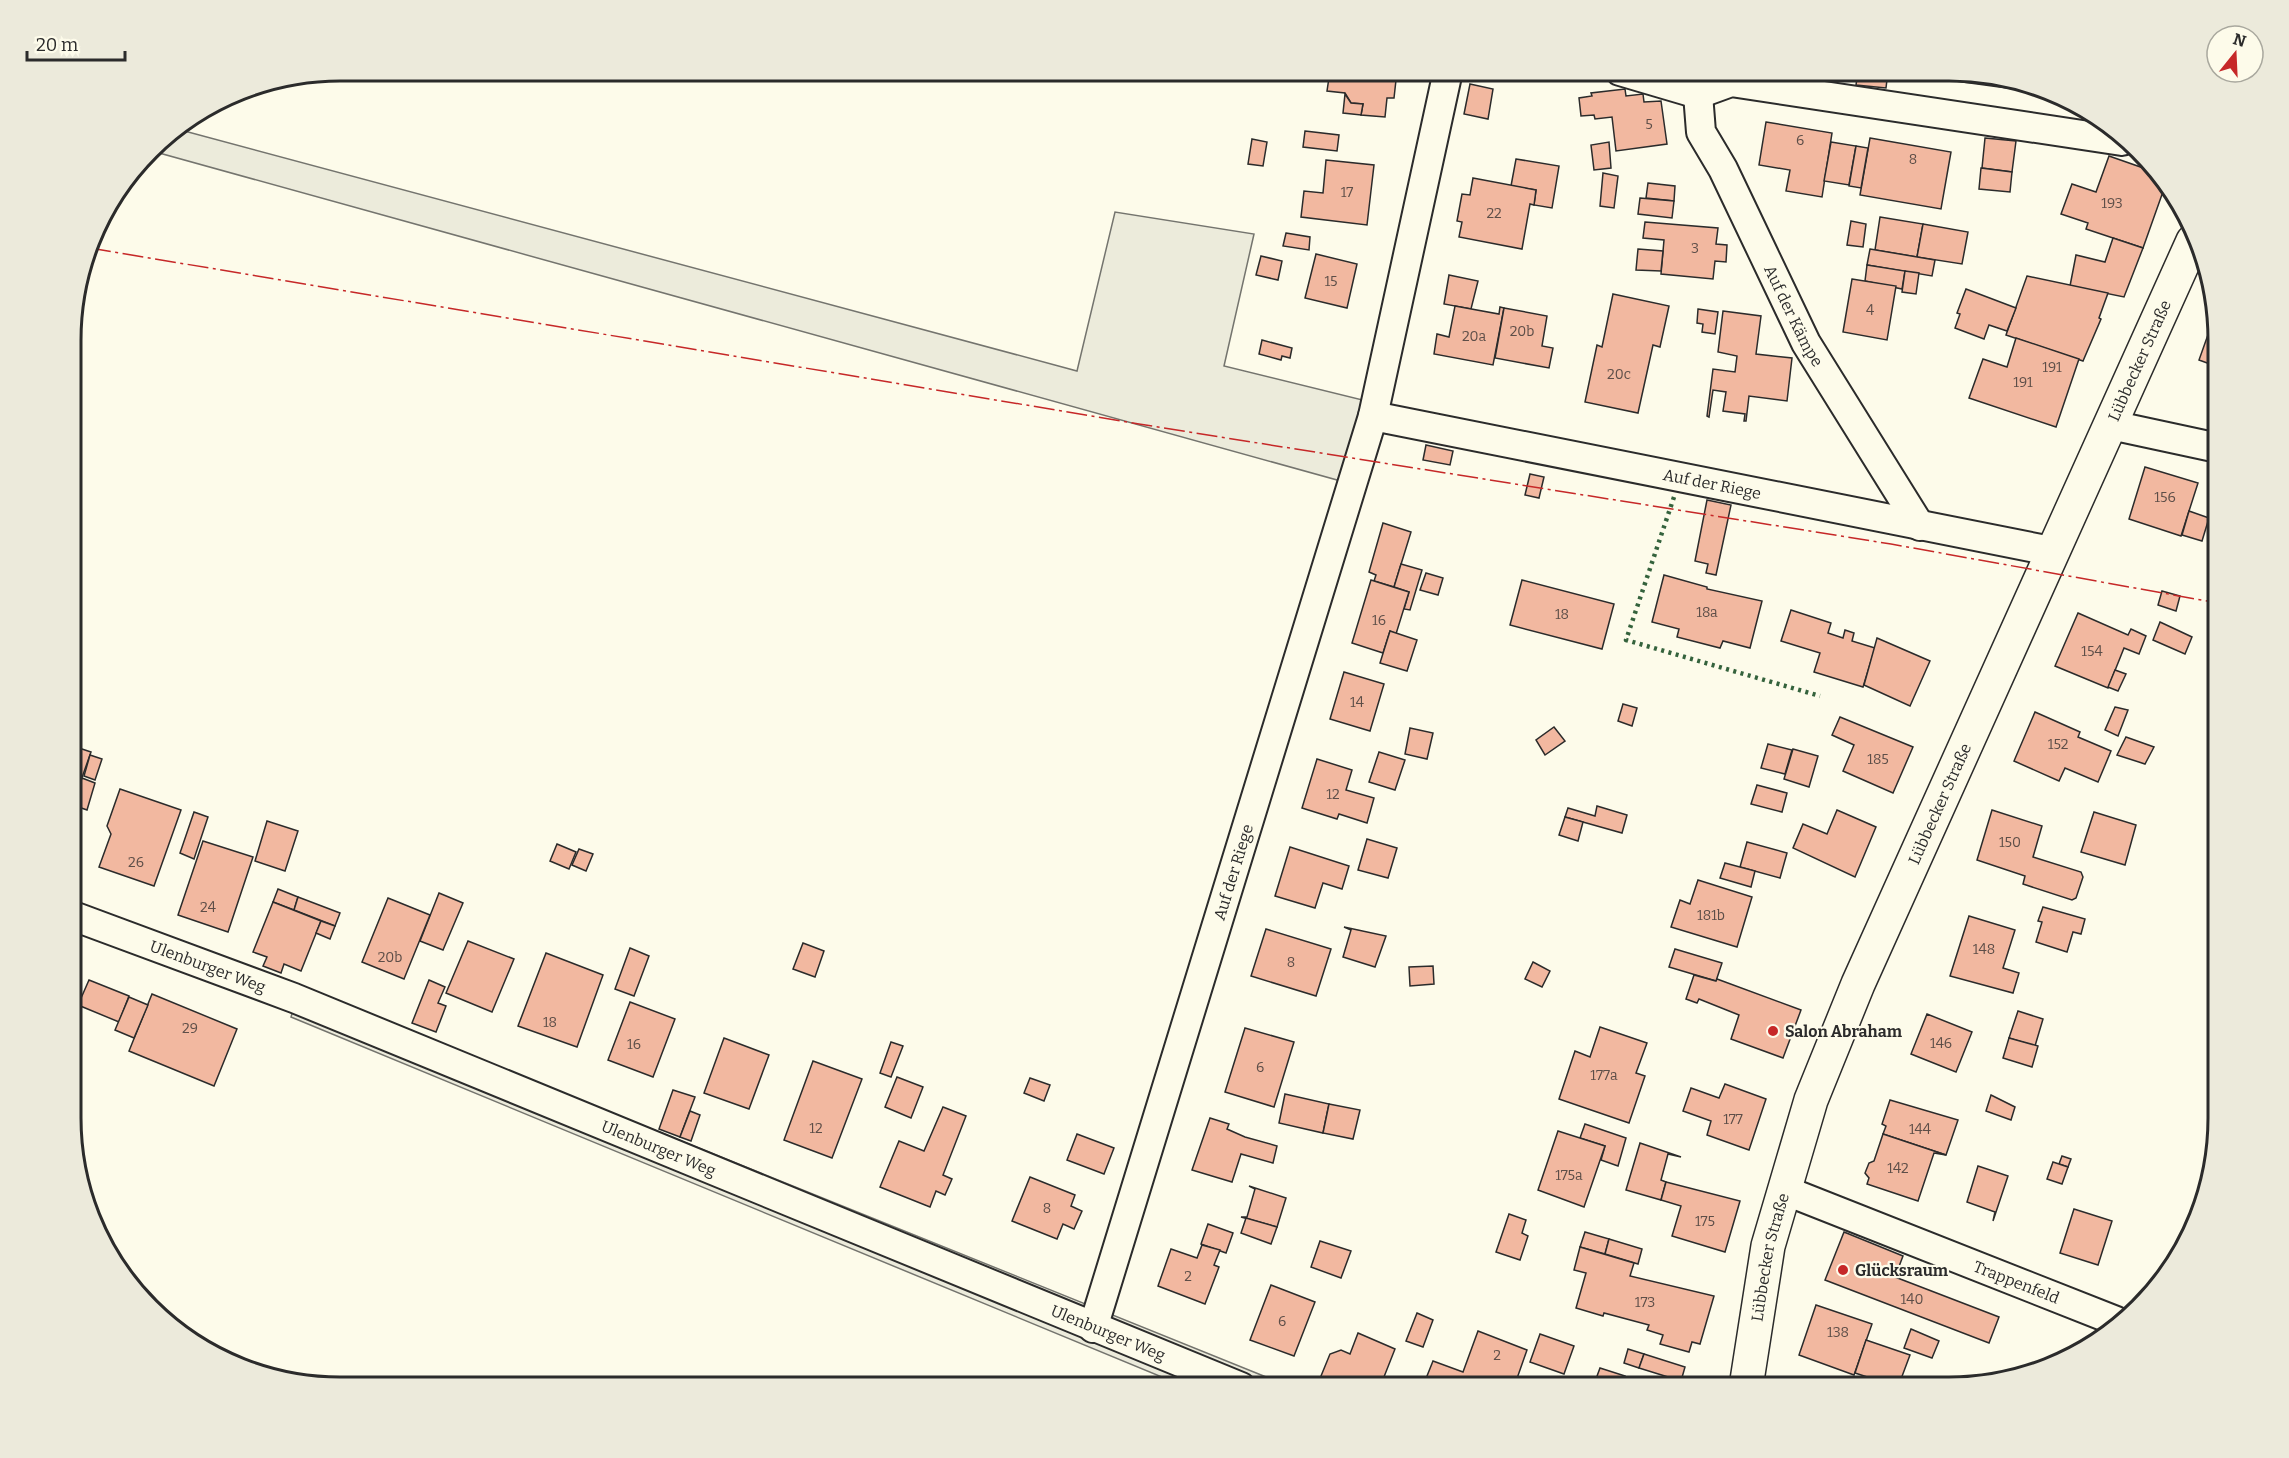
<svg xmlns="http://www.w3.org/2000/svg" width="2289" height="1458" font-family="Bitter,serif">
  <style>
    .green { fill: #ecebdb; stroke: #74746e; stroke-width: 1.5 }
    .building { fill: #f2b8a0; stroke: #2b2b2b; stroke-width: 1.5 }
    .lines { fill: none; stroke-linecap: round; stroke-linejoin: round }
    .minor-casing { stroke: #2b2b2b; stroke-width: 32 }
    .secondary-casing { stroke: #2b2b2b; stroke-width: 36 }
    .minor { stroke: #fdfbea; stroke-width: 28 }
    .secondary { stroke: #fdfbea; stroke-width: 33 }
    .hedge { stroke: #34623c; stroke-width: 4.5; stroke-dasharray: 3 4.5; stroke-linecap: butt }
    .power { stroke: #c62828; stroke-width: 1.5; stroke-dasharray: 21 4.5 3 4.5; stroke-linecap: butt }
    .poi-dot { fill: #c62828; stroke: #fdfbea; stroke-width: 2 }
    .labels { text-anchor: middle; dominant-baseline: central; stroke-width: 4.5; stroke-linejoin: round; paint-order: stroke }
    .number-label { font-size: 14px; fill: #5d4e48 }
    .street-label { font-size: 16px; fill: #2b2b2b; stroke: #fdfbea }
    .poi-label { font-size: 16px; font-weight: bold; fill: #2b2b2b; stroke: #fdfbea; text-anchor: start }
    .rim { fill: none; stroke: #2b2b2b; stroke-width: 3 }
  </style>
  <rect width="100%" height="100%" fill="#fdfbea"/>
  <!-- green -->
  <g class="green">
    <path d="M177 129 1077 371 1115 212 1254 234 1224 366 1391 407 1366 488 152 151 162 138Z"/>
    <path d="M300 987 1291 1387H1186L291 1017Z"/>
  </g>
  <!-- building -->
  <g class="building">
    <path d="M1311 71H1330L1329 74Z"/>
    <path d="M1330 71H1397L1394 98H1387L1385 117 1361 115 1363 104 1351 103 1345 93 1327 91Z"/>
    <path d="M1858 71H1888L1886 88 1856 85Z"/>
    <path d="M1957 72 2029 84 2028 91 1956 81Z"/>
    <path d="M1470 84 1493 89 1488 119 1464 114Z"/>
    <path d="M1625 89 1626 96 1643 94 1644 102 1661 101 1667 144 1616 151 1612 117 1595 119 1594 115 1581 116 1579 98 1592 96 1591 93Z"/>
    <path d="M1345 94 1351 103 1363 104 1361 115 1343 113Z"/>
    <path d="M1766 122 1832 133 1822 197 1786 191 1790 170 1759 165Z"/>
    <path d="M1305 131 1339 135 1337 151 1303 147Z"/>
    <path d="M1870 138 1951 152 1941 209 1860 195Z"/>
    <path d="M1985 138 2016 141 2012 172 1982 168Z"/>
    <path d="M1252 139 1267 142 1263 166 1248 164Z"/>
    <path d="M1609 142 1611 168 1594 170 1591 145Z"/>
    <path d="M1831 142 1856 146 1849 185 1824 181Z"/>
    <path d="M1856 146 1868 148 1861 188 1849 186Z"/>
    <path d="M2109 156 2149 170 2165 186 2143 248 2086 229 2088 223 2061 214 2072 184 2096 192Z"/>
    <path d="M1516 159 1559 166 1552 208 1534 205 1536 190 1511 186Z"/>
    <path d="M1326 160 1374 165 1367 225 1301 217 1304 191 1323 193Z"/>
    <path d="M1981 168 2012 172 2010 192 1979 189Z"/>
    <path d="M1603 173 1618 176 1614 208 1600 206Z"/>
    <path d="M1473 178 1536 190 1534 205 1530 204 1522 249 1459 237 1462 222 1457 221 1462 194 1470 195Z"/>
    <path d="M1648 183 1675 186 1674 201 1646 198Z"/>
    <path d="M1640 198 1674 201 1672 218 1638 214Z"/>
    <path d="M1880 217 1923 224 1917 257 1875 250Z"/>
    <path d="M1851 221 1866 224 1863 247 1847 245Z"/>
    <path d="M1645 222 1718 228 1716 244 1727 245 1726 262 1715 261 1713 279 1661 274 1664 240 1643 238Z"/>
    <path d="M1923 224 1968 232 1962 264 1917 257Z"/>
    <path d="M1286 233 1310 237 1309 250 1283 246Z"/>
    <path d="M2113 238 2143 248 2124 297 2070 286 2076 255 2105 262Z"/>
    <path d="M1638 249 1663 251 1661 271 1636 270Z"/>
    <path d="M1870 249 1935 260 1932 276 1867 265Z"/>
    <path d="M1316 254 1357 264 1347 308 1305 298Z"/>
    <path d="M1261 256 1282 261 1278 280 1256 275Z"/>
    <path d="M1867 265 1905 271 1902 289 1865 281Z"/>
    <path d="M1905 271 1919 273 1916 294 1902 292Z"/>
    <path d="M1449 275 1478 281 1471 309 1444 304Z"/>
    <path d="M2027 276 2108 293 2099 318 2101 319 2083 361 2006 335Z"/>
    <path d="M1852 279 1896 286 1887 340 1843 332Z"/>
    <path d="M1966 289 2016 308 2007 331 1989 325 1984 339 1955 328 1960 314 1957 313Z"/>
    <path d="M1613 294 1669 306 1660 347 1653 345 1638 413 1585 402 1597 345 1602 347Z"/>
    <path d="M1455 306 1499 314 1500 307 1504 308 1493 365 1434 354 1437 334 1449 337Z"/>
    <path d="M1504 308 1547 316 1542 346 1553 348 1549 368 1495 358Z"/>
    <path d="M1698 309 1718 312 1715 334 1702 332 1703 324 1697 323Z"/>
    <path d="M1723 311 1761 316 1756 354 1792 358 1787 401 1749 396 1746 421H1744L1745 414 1723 411 1726 392 1713 390 1709 417 1707 416 1713 369 1735 372 1737 356 1718 352Z"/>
    <path d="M2215 315 2218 323V367L2199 360Z"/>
    <path d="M2016 338 2079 359 2056 427 1969 398 1983 359 2007 367Z"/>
    <path d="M1262 340 1292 348 1290 358 1282 356 1281 360 1259 354Z"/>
    <path d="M1426 445 1453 451 1450 465 1423 460Z"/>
    <path d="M2145 467 2198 483 2181 536 2129 519Z"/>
    <path d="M1530 474 1544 477 1539 498 1525 495Z"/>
    <path d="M1707 500 1731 505 1716 575 1706 573 1708 564 1695 561Z"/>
    <path d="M2189 511 2209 518 2202 541 2182 535Z"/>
    <path d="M1383 523 1411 532 1394 587 1374 581 1376 575 1369 572Z"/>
    <path d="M1401 564 1422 570 1410 610 1404 609 1409 592 1394 587Z"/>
    <path d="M1426 573 1443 578 1438 595 1420 590Z"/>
    <path d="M1664 575 1707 587V589L1762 601 1750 648 1723 641 1720 648 1677 637 1679 629 1652 622Z"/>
    <path d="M1371 580 1409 592 1396 634 1390 631 1383 653 1352 643Z"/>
    <path d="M1522 580 1614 604 1602 649 1510 625Z"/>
    <path d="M2162 591 2180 596 2176 611 2158 605Z"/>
    <path d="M1791 610 1831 623 1828 633 1843 638 1845 630 1854 633 1852 641 1875 648 1863 687 1814 672 1820 653 1781 641Z"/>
    <path d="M2078 613 2128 635 2131 629 2146 636 2139 654 2124 648 2108 688 2055 666Z"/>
    <path d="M2160 622 2192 637 2185 654 2153 640Z"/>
    <path d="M1390 631 1417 640 1407 671 1380 663Z"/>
    <path d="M1877 638 1930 661 1910 706 1864 685Z"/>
    <path d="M2115 670 2126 674 2118 691 2108 687Z"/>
    <path d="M1344 672 1384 684 1370 731 1330 719Z"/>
    <path d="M1623 704 1637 708 1632 726 1618 721Z"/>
    <path d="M2115 707 2128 710 2118 736 2105 730Z"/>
    <path d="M2035 712 2080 732 2078 737 2111 751 2098 782 2065 768 2059 781 2014 761Z"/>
    <path d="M1840 717 1913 747 1893 793 1843 771 1854 745 1832 735Z"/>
    <path d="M1554 727 1565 741 1545 755 1536 740Z"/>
    <path d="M1410 728 1433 733 1427 759 1405 754Z"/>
    <path d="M2126 737 2154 747 2145 764 2117 755Z"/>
    <path d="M1768 744 1792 750 1785 774 1761 768Z"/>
    <path d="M73 746 91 752 73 803Z"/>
    <path d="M1793 749 1818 756 1809 787 1784 779Z"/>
    <path d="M1379 752 1405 760 1395 790 1369 782Z"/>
    <path d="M90 755 102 759 95 780 84 776Z"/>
    <path d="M1317 759 1352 770 1346 790 1374 798 1367 823 1339 814 1337 819 1302 808Z"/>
    <path d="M82 778 95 783 87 810 73 805Z"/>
    <path d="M1757 785 1787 793 1782 812 1751 804Z"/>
    <path d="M120 789 181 810 154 886 99 867 111 834 107 826Z"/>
    <path d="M1597 806 1627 815 1622 833 1565 817 1568 808 1595 816Z"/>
    <path d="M1837 810 1876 827 1855 877 1793 848 1803 824 1827 834Z"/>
    <path d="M1992 810 2042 826 2033 857 2081 872 2083 877 2076 898 2072 900 2023 884 2025 876 1977 860Z"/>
    <path d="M194 812 208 817 194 859 180 853Z"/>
    <path d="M2094 812 2136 825 2125 865 2081 852Z"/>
    <path d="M1565 817 1583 822 1578 841 1559 835Z"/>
    <path d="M267 821 298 831 285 871 255 861Z"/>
    <path d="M1367 839 1397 848 1388 878 1358 870Z"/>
    <path d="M203 841 253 857 228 932 178 915Z"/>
    <path d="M1747 842 1787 853 1780 878 1740 867Z"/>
    <path d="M557 844 576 852 569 869 550 861Z"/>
    <path d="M1290 847 1349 866 1342 889 1323 883 1315 908 1275 896Z"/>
    <path d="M579 849 593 854 586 871 572 865Z"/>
    <path d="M1725 863 1755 871 1751 887 1720 878Z"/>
    <path d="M1698 880 1752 897 1737 947 1671 927 1680 900 1690 904Z"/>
    <path d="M278 889 298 897 294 910 273 902Z"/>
    <path d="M439 893 463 903 443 950 420 941Z"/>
    <path d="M298 897 340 913 335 926 294 910Z"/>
    <path d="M388 898 430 915 404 979 362 962Z"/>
    <path d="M273 902 321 921 301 971 284 964 281 973 263 966 267 957 253 952Z"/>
    <path d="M2043 907 2085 919 2081 934 2073 932 2067 952 2036 942 2042 922 2038 921Z"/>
    <path d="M1969 916 2015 930 2003 968 2019 973 2013 993 1950 976Z"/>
    <path d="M321 921 335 926 330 939 316 933Z"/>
    <path d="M1344 927 1386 936 1375 967 1343 957 1351 930Z"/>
    <path d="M1266 929 1331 949 1316 996 1251 976Z"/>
    <path d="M468 941 514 959 492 1012 446 993Z"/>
    <path d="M803 943 824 951 815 977 793 969Z"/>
    <path d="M630 948 649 956 634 996 615 989Z"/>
    <path d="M1675 949 1722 963 1716 981 1669 967Z"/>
    <path d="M546 953 603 975 577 1047 518 1026Z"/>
    <path d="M1533 962 1550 971 1542 987 1525 979Z"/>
    <path d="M1433 966 1434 984 1410 986 1409 967Z"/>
    <path d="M1694 975 1716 981 1717 979 1801 1010 1783 1058 1731 1039 1739 1015 1699 999 1697 1003 1686 999Z"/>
    <path d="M89 980 129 996 119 1022 78 1005Z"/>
    <path d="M429 980 445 987 438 1003 446 1006 436 1032 412 1023Z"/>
    <path d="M152 994 237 1029 214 1086 129 1051Z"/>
    <path d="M129 997 148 1005 134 1038 115 1030Z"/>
    <path d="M630 1002 675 1019 653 1077 608 1060Z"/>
    <path d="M2018 1011 2043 1019 2035 1046 2009 1038Z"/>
    <path d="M1927 1014 1972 1032 1956 1072 1911 1054Z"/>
    <path d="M1600 1027 1647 1043 1636 1073 1645 1076 1629 1123 1559 1099 1575 1051 1590 1057Z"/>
    <path d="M1245 1028 1294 1042 1274 1107 1225 1092Z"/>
    <path d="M724 1038 769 1055 749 1109 704 1093Z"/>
    <path d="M2009 1038 2038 1046 2032 1067 2003 1058Z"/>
    <path d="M891 1042 903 1046 891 1077 880 1073Z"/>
    <path d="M813 1061 862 1079 832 1158 784 1140Z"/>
    <path d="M897 1077 923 1087 911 1118 885 1107Z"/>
    <path d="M1030 1078 1050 1085 1044 1101 1024 1093Z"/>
    <path d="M1725 1084 1766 1099 1749 1150 1707 1135 1711 1121 1683 1111 1691 1088 1719 1098Z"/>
    <path d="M673 1090 695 1097 680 1137 659 1129Z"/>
    <path d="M1285 1094 1329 1104 1323 1133 1279 1123Z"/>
    <path d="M1991 1095 2015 1107 2011 1120 1986 1111Z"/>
    <path d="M1890 1100 1958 1120 1946 1155 1883 1134 1886 1126 1882 1124Z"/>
    <path d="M1329 1104 1360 1110 1353 1139 1323 1133Z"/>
    <path d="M943 1107 966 1116 943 1175 952 1179 945 1195 936 1191 930 1207 880 1187 899 1141 924 1151Z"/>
    <path d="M690 1111 700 1115 691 1141 680 1137Z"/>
    <path d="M1210 1118 1229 1124 1227 1129 1245 1137 1277 1146 1273 1163 1241 1154 1232 1182 1192 1170Z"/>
    <path d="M1585 1124 1626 1138 1618 1166 1601 1160 1605 1146 1580 1138Z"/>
    <path d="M1558 1131 1605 1146 1584 1207 1538 1190Z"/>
    <path d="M1077 1134 1114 1148 1104 1174 1067 1160Z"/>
    <path d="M1883 1134 1946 1155 1934 1153 1918 1201 1867 1184 1869 1178 1865 1173 1869 1163 1874 1161Z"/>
    <path d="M1640 1143 1681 1157 1668 1154 1661 1180 1666 1182 1661 1200 1626 1190Z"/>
    <path d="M2062 1156 2071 1159 2068 1167 2059 1164Z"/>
    <path d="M2053 1162 2068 1167 2062 1184 2047 1179Z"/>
    <path d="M1978 1166 2008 1176 1993 1221 1995 1212 1967 1202Z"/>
    <path d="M1030 1177 1075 1195 1071 1206 1082 1211 1074 1229 1063 1224 1057 1239 1012 1221Z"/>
    <path d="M1666 1182 1740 1201 1725 1252 1672 1236 1681 1206 1661 1200Z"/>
    <path d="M1249 1186 1286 1198 1277 1227 1241 1217H1247L1255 1189Z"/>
    <path d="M2074 1209 2112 1221 2098 1265 2060 1253Z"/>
    <path d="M1509 1214 1526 1220 1522 1233 1528 1236 1520 1260 1496 1252Z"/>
    <path d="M1246 1218 1277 1227 1271 1244 1241 1233Z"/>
    <path d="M1208 1224 1233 1233 1226 1253 1201 1244Z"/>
    <path d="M2187 1230 2191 1232 2168 1272Z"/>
    <path d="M1585 1232 1609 1239 1605 1254 1580 1247Z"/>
    <path d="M1844 1232 1903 1256 1895 1277 1999 1317 1989 1343 1825 1280Z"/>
    <path d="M1609 1239 1642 1249 1638 1264 1605 1254Z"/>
    <path d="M1320 1241 1351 1251 1341 1278 1311 1267Z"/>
    <path d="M1202 1245 1220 1250 1214 1265 1219 1267 1205 1304 1158 1286 1171 1249 1197 1258Z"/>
    <path d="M1580 1247 1634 1263 1630 1276 1714 1296 1700 1344 1692 1342 1689 1352 1660 1344 1663 1335 1647 1330 1649 1325 1604 1313 1603 1316 1576 1308 1586 1273 1574 1270Z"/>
    <path d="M1271 1285 1315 1302 1294 1356 1250 1340Z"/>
    <path d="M1816 1305 1872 1324 1854 1375 1799 1355Z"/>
    <path d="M1417 1313 1433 1320 1423 1347 1406 1341Z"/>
    <path d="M1911 1329 1939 1341 1932 1358 1904 1348Z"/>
    <path d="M1478 1331 1527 1350 1514 1387 1423 1386 1433 1361 1463 1372Z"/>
    <path d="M1358 1333 1395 1349 1380 1387H1326L1321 1376 1330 1354 1341 1350 1350 1354Z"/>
    <path d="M1540 1334 1574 1346 1564 1374 1530 1362Z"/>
    <path d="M1866 1340 1910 1355 1898 1387 1855 1373Z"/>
    <path d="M1628 1349 1644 1354 1639 1368 1624 1363Z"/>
    <path d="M1644 1354 1685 1367 1681 1381 1639 1368Z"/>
    <path d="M1600 1368 1625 1376 1621 1387H1593Z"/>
  </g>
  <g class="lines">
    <!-- minor casing -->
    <g class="minor-casing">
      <g id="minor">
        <path d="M1620 71 1698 94 1731 82 2122 141"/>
        <path id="s1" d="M1698 94 1701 132 1723 169 1806 343 1920 526"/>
        <path id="s2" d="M1373 416 2051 551"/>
        <path d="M2111 425 2218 448"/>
        <path id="s3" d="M73 916 294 998 1241 1387"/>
        <path id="s4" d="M1784 1190 2116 1321"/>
        <path id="s5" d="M1093 1328 1373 416 1448 71"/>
      </g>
    </g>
    <!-- secondary casing -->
    <g class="secondary-casing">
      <g id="secondary">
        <path id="s6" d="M1746 1387 1768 1246 1811 1100 1858 984 2193 241"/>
      </g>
    </g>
    <!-- minor -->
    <use href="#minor" class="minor"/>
    <!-- secondary -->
    <use href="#secondary" class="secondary"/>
    <!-- hedge -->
    <path class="hedge" d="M1674 497 1626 640 1820 696"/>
    <!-- power -->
    <path class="power" d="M90 248 1139 424 1891 544 2218 603"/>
  </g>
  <!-- markers -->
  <g class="poi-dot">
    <circle cx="1773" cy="1031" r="6"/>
    <circle cx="1843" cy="1270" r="6"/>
  </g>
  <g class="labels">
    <!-- number labels -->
    <g class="number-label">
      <text x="1649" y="124">5</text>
      <text x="1800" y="140">6</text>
      <text x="1913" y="159">8</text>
      <text x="1347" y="192">17</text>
      <text x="2112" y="203">193</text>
      <text x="1494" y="213">22</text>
      <text x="1695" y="248">3</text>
      <text x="1331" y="281">15</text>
      <text x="1870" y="310">4</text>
      <text x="1522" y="331">20b</text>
      <text x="1474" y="336">20a</text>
      <text x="2052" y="367">191</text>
      <text x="1619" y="374">20c</text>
      <text x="2023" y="382">191</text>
      <text x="2165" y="497">156</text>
      <text x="1707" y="612">18a</text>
      <text x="1562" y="614">18</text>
      <text x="1379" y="620">16</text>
      <text x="2092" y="651">154</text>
      <text x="1357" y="702">14</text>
      <text x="2058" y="744">152</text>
      <text x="1878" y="759">185</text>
      <text x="1333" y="794">12</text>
      <text x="2010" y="842">150</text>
      <text x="136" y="862">26</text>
      <text x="208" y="907">24</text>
      <text x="1711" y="915">181b</text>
      <text x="1984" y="949">148</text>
      <text x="390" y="957">20b</text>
      <text x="1291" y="962">8</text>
      <text x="550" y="1022">18</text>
      <text x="190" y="1028">29</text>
      <text x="1941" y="1043">146</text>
      <text x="634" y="1044">16</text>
      <text x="1260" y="1067">6</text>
      <text x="1604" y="1075">177a</text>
      <text x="1733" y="1119">177</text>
      <text x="816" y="1128">12</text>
      <text x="1920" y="1129">144</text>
      <text x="1898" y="1168">142</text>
      <text x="1569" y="1175">175a</text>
      <text x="1047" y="1208">8</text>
      <text x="1705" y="1221">175</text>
      <text x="1188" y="1276">2</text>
      <text x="1912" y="1299">140</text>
      <text x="1645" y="1302">173</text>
      <text x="1282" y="1321">6</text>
      <text x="1838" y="1332">138</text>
      <text x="1497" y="1355">2</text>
    </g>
    <!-- street labels -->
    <g class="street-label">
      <text stroke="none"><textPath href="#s1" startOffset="244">Auf der Kämpe</textPath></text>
      <text stroke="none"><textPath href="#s6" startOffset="1104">Lübbecker Straße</textPath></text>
      <text stroke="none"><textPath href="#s2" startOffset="346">Auf der Riege</textPath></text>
      <text stroke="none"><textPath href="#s6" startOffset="618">Lübbecker Straße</textPath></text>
      <text stroke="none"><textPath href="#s5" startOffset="477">Auf der Riege</textPath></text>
      <text stroke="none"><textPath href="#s3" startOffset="144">Ulenburger Weg</textPath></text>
      <text stroke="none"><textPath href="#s3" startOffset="630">Ulenburger Weg</textPath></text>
      <text stroke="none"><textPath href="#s6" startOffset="132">Lübbecker Straße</textPath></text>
      <text stroke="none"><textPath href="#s4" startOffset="250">Trappenfeld</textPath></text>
      <text stroke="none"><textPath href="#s3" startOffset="1116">Ulenburger Weg</textPath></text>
    </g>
    <!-- poi labels -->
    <g class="poi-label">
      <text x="1785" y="1031">Salon Abraham</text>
      <text x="1855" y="1270">Glücksraum</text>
    </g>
  </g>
  <!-- crop -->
  <path d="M0 0H2289V1458H0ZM340 81H1949A259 259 0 0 1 2208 340V1118A259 259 0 0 1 1949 1377H340A259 259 0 0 1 81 1118V340A259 259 0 0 1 340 81Z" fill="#eceadb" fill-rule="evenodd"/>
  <path class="rim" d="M340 81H1949A259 259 0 0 1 2208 340V1118A259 259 0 0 1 1949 1377H340A259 259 0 0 1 81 1118V340A259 259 0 0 1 340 81Z"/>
  <!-- north arrow -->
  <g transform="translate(2235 54) rotate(18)"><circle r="28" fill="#fdfbea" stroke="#a9a89e" stroke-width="1.5"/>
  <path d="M0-4.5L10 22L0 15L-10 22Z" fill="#c62828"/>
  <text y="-9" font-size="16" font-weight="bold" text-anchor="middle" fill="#2b2b2b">N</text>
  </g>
  <!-- scale -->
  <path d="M27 51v9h98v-9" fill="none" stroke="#2b2b2b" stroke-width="3"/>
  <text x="36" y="51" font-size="18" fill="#2b2b2b" stroke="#fdfbea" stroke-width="4.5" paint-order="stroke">20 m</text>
</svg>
